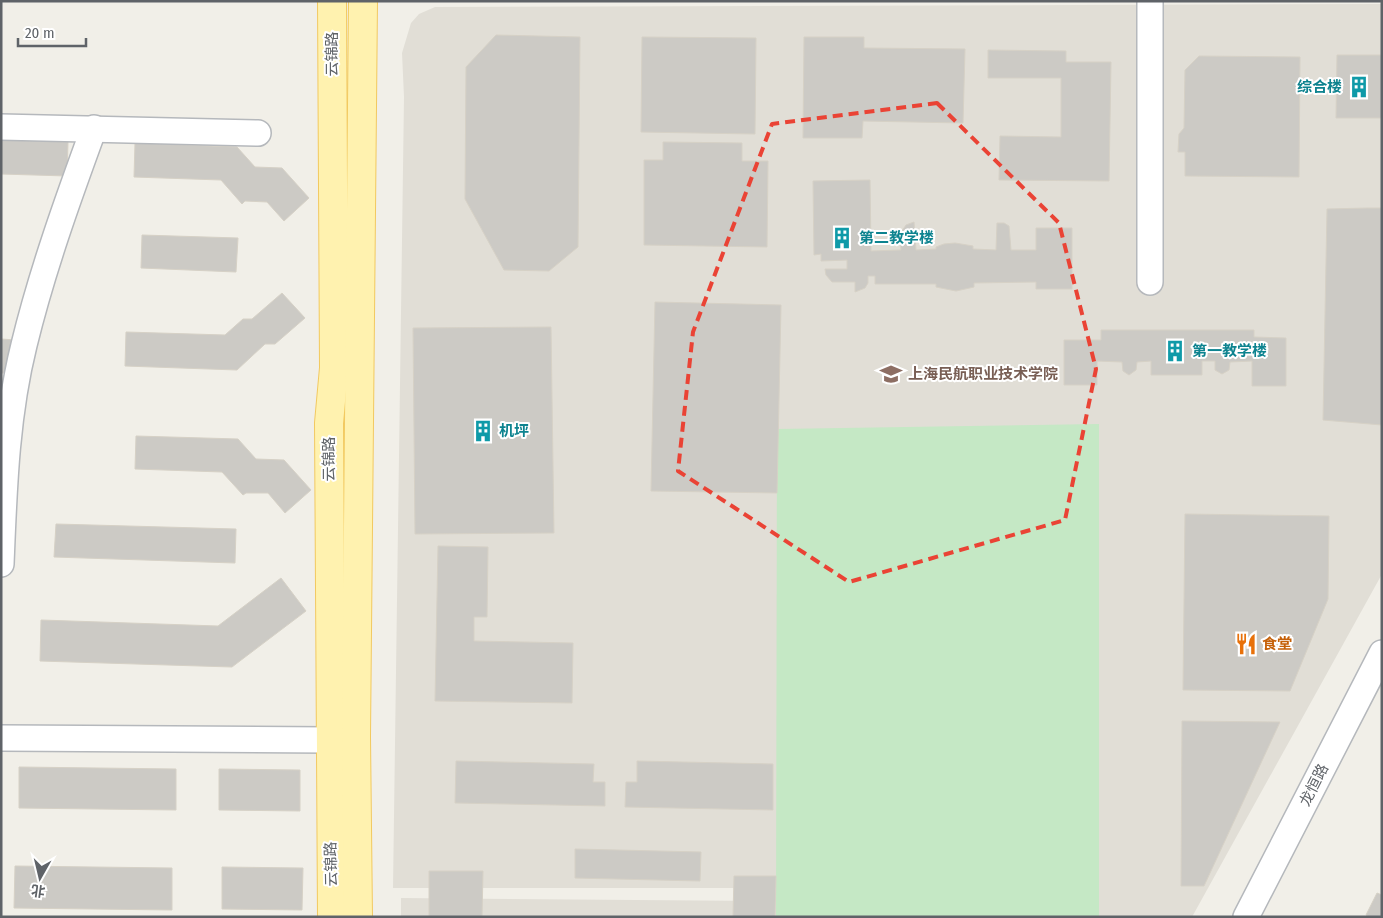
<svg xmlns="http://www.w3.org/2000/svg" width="1383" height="918" font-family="'Fira Sans Condensed','Noto Sans SC',sans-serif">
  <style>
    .education { fill: #e1ded6 }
    .green { fill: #c5e8c5 }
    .building { fill: #cccac5; stroke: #d6d1c6 }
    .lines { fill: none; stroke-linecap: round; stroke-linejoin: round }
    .minor-casing { stroke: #b5b8bc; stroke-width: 28 }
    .major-casing { stroke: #f2c960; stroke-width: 30 }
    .minor { stroke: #fff; stroke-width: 25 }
    .major { stroke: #fff2af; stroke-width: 28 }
    .marked { fill: none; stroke: #ea4335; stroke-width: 4; stroke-dasharray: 10 6; stroke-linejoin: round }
    .labels { text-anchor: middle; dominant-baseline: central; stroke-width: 4; stroke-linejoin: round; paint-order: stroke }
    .street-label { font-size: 15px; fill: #5f6368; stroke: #fff }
    .culture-label { font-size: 15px; font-weight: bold; fill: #0d838f; stroke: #fff; text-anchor: start }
    .education-label { font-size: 15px; font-weight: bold; fill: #785e54; stroke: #fff; text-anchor: start }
    .food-label { font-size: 15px; font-weight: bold; fill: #c56008; stroke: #fff; text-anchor: start }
  </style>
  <rect width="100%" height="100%" fill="#f1efe8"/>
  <!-- education -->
  <g class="education">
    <path d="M1382 4V574L1192 917H775L776 888H393L404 97 402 53 411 23 419 14 435 7Z"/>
    <path d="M401 898 764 901 763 917H401Z"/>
  </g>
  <!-- green -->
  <path class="green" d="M1099 424V917H776L777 429Z"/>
  <!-- building -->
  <g class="building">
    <path d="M496 35 580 37 578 247 549 271 504 270 465 199 466 67Z"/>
    <path d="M642 37 756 38 755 134 641 132Z"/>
    <path d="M804 37H864V48L965 49 963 123 863 121 862 138H803Z"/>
    <path d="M988 50 1066 51V62H1111L1109 181 999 180 1000 136 1061 137V78H988Z"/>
    <path d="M1337 55H1382V118H1336Z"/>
    <path d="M1199 56 1300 57 1299 177 1185 176V152H1178L1179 134 1184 128 1185 70Z"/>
    <path d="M1 140 68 142 67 176 1 174Z"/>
    <path d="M663 142 742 143V161H768L767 247 644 245V160H663Z"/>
    <path d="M135 143 237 147 255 167 282 168 309 198 284 221 267 202 245 201 242 204 221 180 134 177Z"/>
    <path d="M870 180 871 251 901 250 900 234 906 225 914 222 916 250 936 249V247L944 244 955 243 973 246V249L996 250 997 223H1004L1009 226 1011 250H1036V228H1072V289H1036V282L974 283V287L956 291 936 287V284H875V276H868V283L865 288 855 292V282H832L826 275 825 269H847V260L821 261V254L814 255 813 181Z"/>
    <path d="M1368 208H1382V425L1323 420 1327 209Z"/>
    <path d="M142 235 238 238 236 272 141 268Z"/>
    <path d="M282 293 305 318 275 344H265L237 370 125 366 126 332 225 335 243 319H252Z"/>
    <path d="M655 302 781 305 777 493 651 491Z"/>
    <path d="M551 327 554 533 415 534 413 328Z"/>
    <path d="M1101 330H1254V337L1286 338V386H1252V361L1230 362 1229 370 1222 374 1215 370V361H1202V375H1151V361L1137 362 1136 370 1129 375 1123 371 1122 362 1097 361V385H1064V340H1101Z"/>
    <path d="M1 339 16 340 14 373H1Z"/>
    <path d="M136 436 238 439 256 459 284 460 311 490 285 513 268 493H246L243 495 222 472 135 469Z"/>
    <path d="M1185 514 1329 516 1328 599 1290 691 1183 690Z"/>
    <path d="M56 524 236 529 235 563 54 557Z"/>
    <path d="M438 546 488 547 487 617H474V641L573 643 572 703 435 701Z"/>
    <path d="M281 578 306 611 232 667 40 661 41 620 218 626Z"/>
    <path d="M1182 721 1280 722 1204 886H1181Z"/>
    <path d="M456 761 594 764 593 782H605V806L455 803Z"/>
    <path d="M637 761 773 764V810L625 807 626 782H637Z"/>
    <path d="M19 767 176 769V810L19 808Z"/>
    <path d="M219 769 300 770V811L219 810Z"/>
    <path d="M575 849 701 852 700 881 575 878Z"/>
    <path d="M15 866 172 868V910L14 908Z"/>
    <path d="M222 867 303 868 302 910 222 909Z"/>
    <path d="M429 871H483L482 917H429Z"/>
    <path d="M734 876H776L775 917H733Z"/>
    <path d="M1377 893 1382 895V917H1369L1366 915Z"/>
  </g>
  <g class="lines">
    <!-- minor casing -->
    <g class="minor-casing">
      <g id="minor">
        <path d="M1150 1V282"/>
        <path d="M1 127 258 133"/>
        <path d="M1 564C4 491 6 417 24 345 42 271 68 199 94 128"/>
        <path d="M1 738 329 740"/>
        <path d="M1246 917 1382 653"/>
      </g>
    </g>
    <!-- major casing -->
    <g class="major-casing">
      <g id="major">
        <path d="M332 917 329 423 334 368 332 1"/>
        <path d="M358 917 356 737 363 1"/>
      </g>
    </g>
    <!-- minor -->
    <use href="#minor" class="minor"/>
    <!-- major -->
    <use href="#major" class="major"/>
  </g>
  <!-- marked area -->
  <path class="marked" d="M937 103 1059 223 1096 369 1065 520 849 582 678 471 693 332 772 124Z"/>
  <!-- icons -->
  <defs>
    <g id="building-bare" transform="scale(1.725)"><path d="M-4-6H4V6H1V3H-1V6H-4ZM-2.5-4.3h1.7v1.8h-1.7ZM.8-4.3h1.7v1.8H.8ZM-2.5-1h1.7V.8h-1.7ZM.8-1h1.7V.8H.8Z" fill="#0f9aa8" stroke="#fff" stroke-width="2.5" paint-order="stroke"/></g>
    <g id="university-bare" transform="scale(1.725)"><path d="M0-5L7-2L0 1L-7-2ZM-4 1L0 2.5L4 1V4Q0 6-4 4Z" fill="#8d6e63" stroke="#fff" stroke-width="2.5" paint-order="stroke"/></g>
    <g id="restaurant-bare" transform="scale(1.725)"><path d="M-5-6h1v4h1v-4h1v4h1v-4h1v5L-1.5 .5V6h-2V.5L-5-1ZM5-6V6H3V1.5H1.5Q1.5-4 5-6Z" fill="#e8710a" stroke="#fff" stroke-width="2.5" paint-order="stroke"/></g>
  </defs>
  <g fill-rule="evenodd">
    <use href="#building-bare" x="1359" y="87"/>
    <use href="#building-bare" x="842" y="238"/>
    <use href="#building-bare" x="1175" y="351"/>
    <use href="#university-bare" x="891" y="374"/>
    <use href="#building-bare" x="483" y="431"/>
    <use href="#restaurant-bare" x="1246" y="644"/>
  </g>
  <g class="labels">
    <!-- street labels -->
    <g class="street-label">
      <text transform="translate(332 54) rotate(-90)">云锦路</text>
      <text transform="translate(329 459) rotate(-90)">云锦路</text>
      <text transform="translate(1314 785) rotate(-63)">龙恒路</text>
      <text transform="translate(331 864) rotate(-91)">云锦路</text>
    </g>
    <!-- culture labels -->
    <g class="culture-label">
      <text x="1342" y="87" text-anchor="end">综合楼</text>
      <text x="859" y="238">第二教学楼</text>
      <text x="1192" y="351">第一教学楼</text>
      <text x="499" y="431">机坪</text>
    </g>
    <!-- education labels -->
    <g class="education-label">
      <text x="908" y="374">上海民航职业技术学院</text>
    </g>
    <!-- food labels -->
    <g class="food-label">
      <text x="1262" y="644">食堂</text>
    </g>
  </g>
  <!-- border -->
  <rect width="1383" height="918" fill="none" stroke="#5f6368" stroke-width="5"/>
  <!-- north arrow -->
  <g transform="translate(40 878) rotate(188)" stroke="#ffffff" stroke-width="4" paint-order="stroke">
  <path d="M0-4L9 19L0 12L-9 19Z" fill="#5f6368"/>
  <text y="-8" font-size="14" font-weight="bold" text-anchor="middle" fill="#5f6368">北</text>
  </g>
  <!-- scale -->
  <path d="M18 38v8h68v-8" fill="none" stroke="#5f6368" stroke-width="2.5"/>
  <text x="25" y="38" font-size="15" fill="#5f6368" stroke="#ffffff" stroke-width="4" paint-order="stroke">20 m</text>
</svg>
